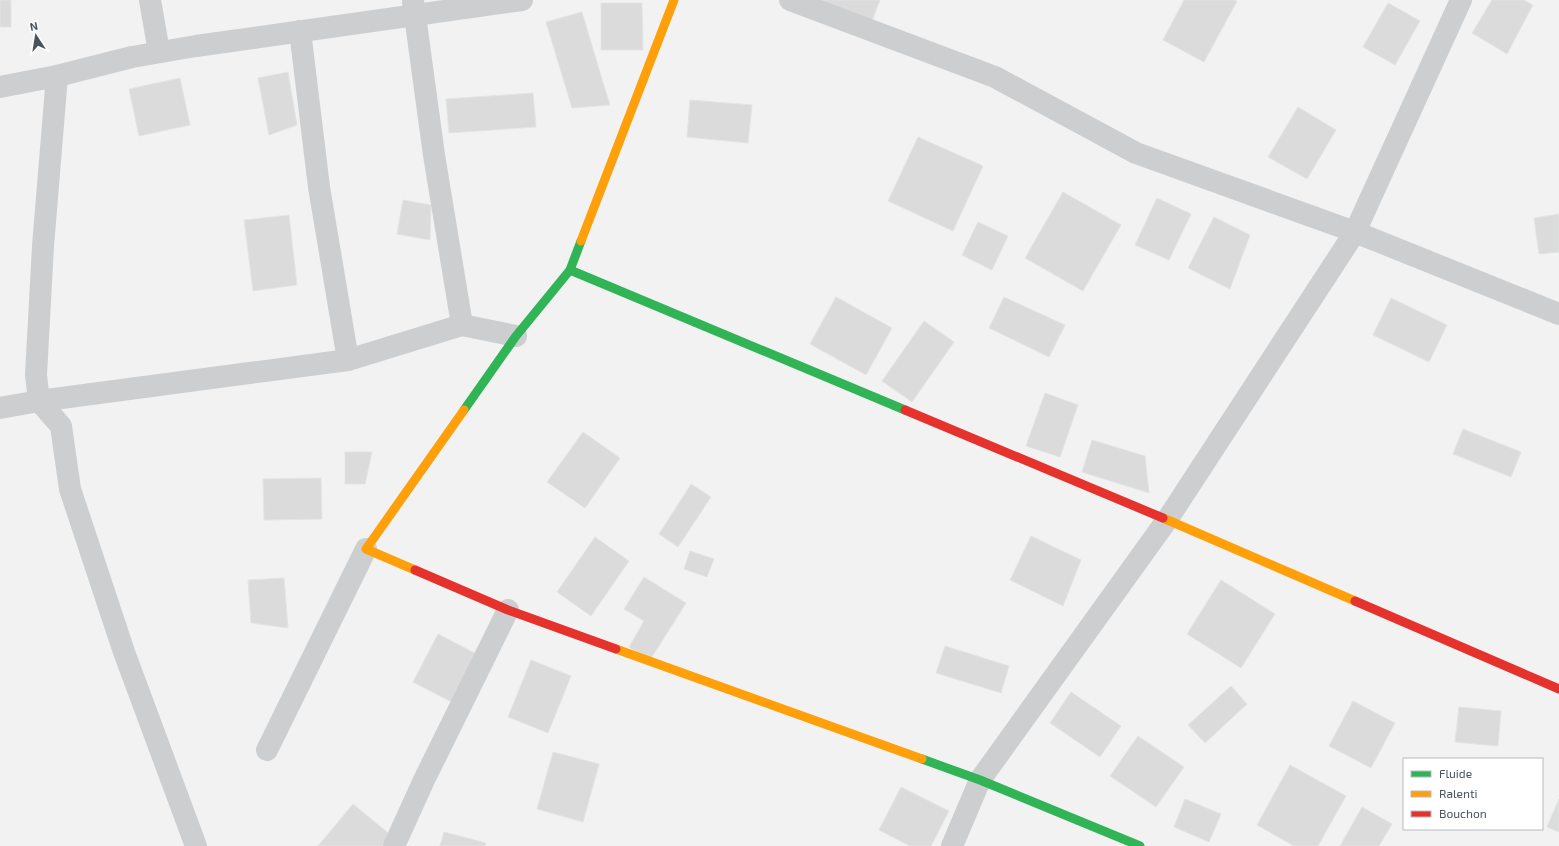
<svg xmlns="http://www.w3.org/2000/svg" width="1559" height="846" font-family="'Exo 2',sans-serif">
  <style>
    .building { fill: #dbdbdc; stroke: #e3e4e5 }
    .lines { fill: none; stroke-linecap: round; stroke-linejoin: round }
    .street { stroke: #ccced0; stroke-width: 22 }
    .fast { stroke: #30b455; stroke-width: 9 }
    .slow { stroke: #ff9f0a; stroke-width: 9 }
    .jam { stroke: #e5322d; stroke-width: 9 }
  </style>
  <rect width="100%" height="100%" fill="#f2f2f2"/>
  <!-- building -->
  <g class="building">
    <rect x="0" y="0" width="11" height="27"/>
    <path d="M820 0H880L872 21Z"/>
    <path d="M1184 0H1234L1237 1 1204 62 1163 40Z"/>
    <path d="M1492 0H1524L1533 5 1507 54 1472 33Z"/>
    <path d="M601 3H642L643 50H601Z"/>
    <path d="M1388 3 1420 21 1395 65 1363 47Z"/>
    <path d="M582 12 601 76 610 105 572 108 546 22Z"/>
    <path d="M288 72 297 125 269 135 258 78Z"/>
    <path d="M180 78 190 125 139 136 129 89Z"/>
    <path d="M533 93 536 127 449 133 446 99Z"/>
    <path d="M690 100 752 105 748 143 687 137Z"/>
    <path d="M1298 107 1336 130 1307 179 1268 157Z"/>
    <path d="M918 137 983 166 953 231 888 201Z"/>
    <path d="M1063 192 1121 225 1083 291 1025 258Z"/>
    <path d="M1157 198 1191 214 1169 260 1135 245Z"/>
    <path d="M403 200 431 205 430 240 397 234Z"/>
    <path d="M1559 214V252L1539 254 1534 218Z"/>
    <path d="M289 215 297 285 253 291 244 220Z"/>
    <path d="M1214 217 1250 235 1230 289 1188 268Z"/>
    <path d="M978 222 1008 236 992 270 962 255Z"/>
    <path d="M836 297 892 328 866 375 810 344Z"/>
    <path d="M1004 297 1065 325 1049 357 989 328Z"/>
    <path d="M1391 298 1447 325 1429 362 1373 335Z"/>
    <path d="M924 321 954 342 912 402 882 381Z"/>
    <path d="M1045 393 1078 405 1060 457 1026 446Z"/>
    <path d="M1463 429 1521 452 1511 477 1453 454Z"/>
    <path d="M583 432 620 458 585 508 547 482Z"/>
    <path d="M1092 440 1145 456 1149 493 1082 472Z"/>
    <path d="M345 452H372L365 484H345Z"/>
    <path d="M321 478 322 519 264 520 263 479Z"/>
    <path d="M691 484 711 497 678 547 659 534Z"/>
    <path d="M1031 536 1081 560 1063 606 1010 580Z"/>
    <path d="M595 537 629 561 591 616 557 592Z"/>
    <path d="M690 551 714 559 707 577 684 569Z"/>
    <path d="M644 577 686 603 650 660 629 647 644 621 624 609Z"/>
    <path d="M284 578 288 628 251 623 248 580Z"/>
    <path d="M1221 580 1275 614 1241 668 1187 634Z"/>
    <path d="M438 634 486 659 461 707 413 682Z"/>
    <path d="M945 646 1009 666 1001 693 936 673Z"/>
    <path d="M531 660 571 676 548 733 508 717Z"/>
    <path d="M1231 686 1247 704 1205 743 1188 725Z"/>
    <path d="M1071 692 1121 726 1100 757 1050 723Z"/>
    <path d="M1353 701 1395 723 1371 768 1329 746Z"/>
    <path d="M1459 707 1501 711 1498 746 1455 742Z"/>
    <path d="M1138 736 1184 767 1156 807 1110 776Z"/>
    <path d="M553 752 599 764 583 822 537 809Z"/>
    <path d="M1290 765 1346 796 1318 846H1294L1257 825Z"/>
    <path d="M901 787 949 811 931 846H910L879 830Z"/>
    <path d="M1185 799 1221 814 1209 842 1174 827Z"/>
    <path d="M1559 799V832L1547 827Z"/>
    <path d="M353 804 399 842 397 846H318Z"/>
    <path d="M1362 807 1392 824 1379 846H1340Z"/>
    <path d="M444 832 486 843 485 846H440Z"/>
  </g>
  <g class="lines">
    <!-- street -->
    <g class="street">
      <path d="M150 0 159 52"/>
      <path d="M790 0 995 77 1136 153 1355 232 1559 314"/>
      <path d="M413 1 434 155 462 325 516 336"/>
      <path d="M300 31 319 187 348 360 462 325"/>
      <path d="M57 76 43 246 36 375 39 401 61 426 70 489 124 652 196 846"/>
      <path d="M0 87 57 76 132 57 196 46 522 0"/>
      <path d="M0 408 39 401 348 360"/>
      <path d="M267 750 366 549"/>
      <path d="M394 846 424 780 508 610"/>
      <path d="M952 846 980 780 1167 520 1355 232 1461 0"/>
    </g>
    <!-- fast -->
    <g class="fast">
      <path d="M570 270 905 410"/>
      <path d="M464 410 516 336 570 270 581 241"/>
      <path d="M922 759 980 780 1140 846"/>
    </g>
    <!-- slow -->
    <g class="slow">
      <path d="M581 241 674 0"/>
      <path d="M1163 518 1355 601"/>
      <path d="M415 570 366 549 464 410"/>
      <path d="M616 649 922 759"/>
    </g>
    <!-- jam -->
    <g class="jam">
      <path d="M905 410 1163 518"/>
      <path d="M415 570 508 610 616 649"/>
      <path d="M1355 601 1559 689"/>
    </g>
  </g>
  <!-- legend -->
  <rect x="1403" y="758" width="140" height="72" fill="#ffffff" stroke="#b6babf"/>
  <rect x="1411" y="771" width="20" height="6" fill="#30b455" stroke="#b6babf"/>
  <text x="1439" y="778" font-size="12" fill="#49535e">Fluide</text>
  <rect x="1411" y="791" width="20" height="6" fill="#ff9f0a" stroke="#b6babf"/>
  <text x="1439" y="798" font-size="12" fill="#49535e">Ralenti</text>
  <rect x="1411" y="811" width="20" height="6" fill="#e5322d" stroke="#b6babf"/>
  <text x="1439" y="818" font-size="12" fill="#49535e">Bouchon</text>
  <!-- north arrow -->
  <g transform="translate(36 36) rotate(348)" stroke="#ffffff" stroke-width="3" paint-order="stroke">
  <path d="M0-3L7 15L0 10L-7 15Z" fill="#49535e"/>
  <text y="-6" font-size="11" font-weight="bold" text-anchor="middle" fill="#49535e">N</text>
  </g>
</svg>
